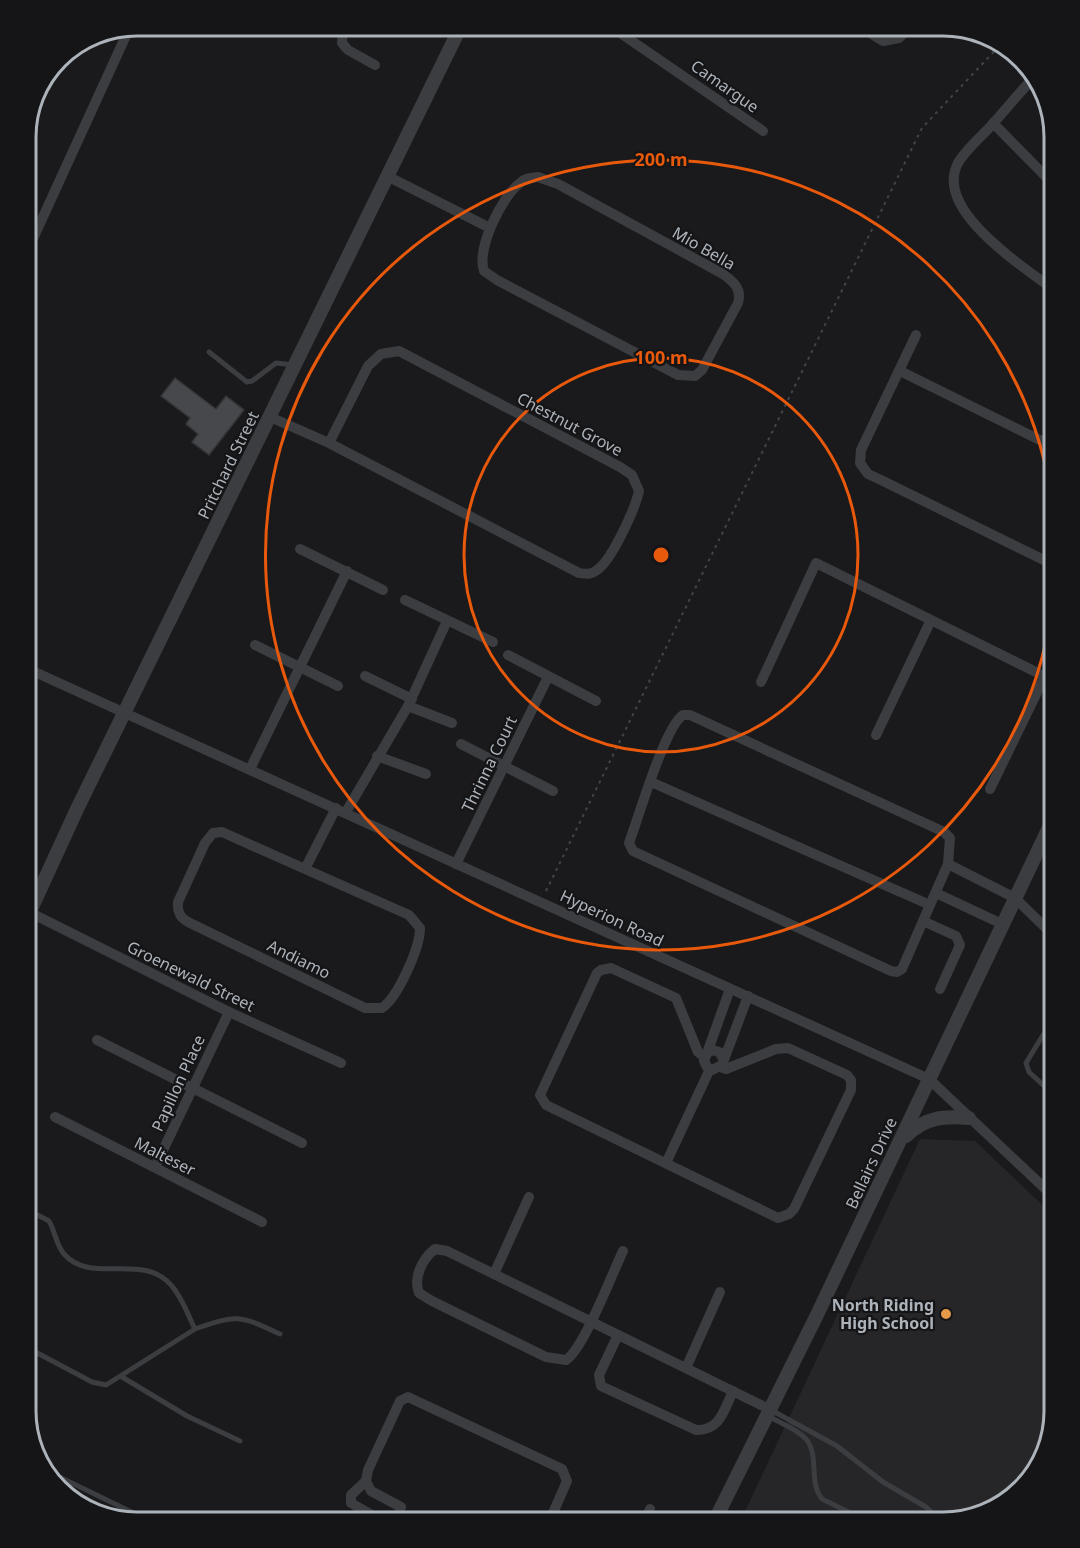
<svg xmlns="http://www.w3.org/2000/svg" width="1080" height="1548" font-family="'Noto Sans',sans-serif">
  <style>
    .built { fill: #262629 }
    .building { fill: #47484c; stroke: #343538; stroke-width: 1.5 }
    .lines { fill: none; stroke-linecap: round; stroke-linejoin: round }
    .path { stroke: #414448; stroke-width: 2; stroke-dasharray: 3 4.5; stroke-linecap: butt }
    .service { stroke: #3b3d41; stroke-width: 5 }
    .minor { stroke: #3b3d41; stroke-width: 10 }
    .tertiary { stroke: #3b3d41; stroke-width: 14 }
    .ring { fill: none; stroke: #e8590c; stroke-width: 3 }
    .poi-dot { fill: #e59949; stroke: #151517; stroke-width: 2 }
    .labels { text-anchor: middle; dominant-baseline: central; stroke-width: 4.5; stroke-linejoin: round; paint-order: stroke }
    .street-label { font-size: 16px; fill: #adb3ba; stroke: #151517 }
    .poi-label { font-size: 16px; font-weight: bold; fill: #adb3ba; stroke: #151517; text-anchor: end }
    .rim { fill: none; stroke: #adb3ba; stroke-width: 3 }
    .centre { fill: #e8590c; stroke: #151517; stroke-width: 3 }
    .ring-label { font-size: 18px; text-anchor: middle; font-weight: bold; fill: #e8590c; stroke: #151517; stroke-width: 4.5; stroke-linejoin: round; paint-order: stroke }
  </style>
  <rect width="100%" height="100%" fill="#1a1a1c"/>
  <!-- built -->
  <path class="built" d="M920 1139 975 1141 1054 1216V1412L1039 1467 999 1507 944 1522H740Z"/>
  <!-- building -->
  <path class="building" d="M175 378 216 409 226 396 244 410 209 455 192 442 198 434 186 424 190 418 161 396Z"/>
  <g class="lines">
    <!-- path -->
    <path class="path" d="M546 891 922 128 1002 43"/>
    <!-- service -->
    <g class="service">
      <path d="M209 352 247 382 252 381 276 363 294 365"/>
      <path d="M1054 1095 1029 1072 1026 1063 1054 1017"/>
      <path d="M195 1329C238 1314 239 1315 280 1334"/>
      <path d="M26 1347 92 1382 106 1385 195 1329C188 1315 182 1297 171 1285 143 1252 91 1285 64 1254 56 1245 55 1231 49 1221L26 1209"/>
      <path d="M122 1377 187 1416 240 1441"/>
      <path d="M771 1410 837 1446 883 1482 926 1507 932 1513 933 1522"/>
      <path d="M768 1416C780 1423 797 1429 806 1439 820 1456 808 1482 822 1499L869 1522"/>
      <path d="M41 1468 152 1522"/>
    </g>
    <!-- minor -->
    <g class="minor">
      <path d="M343 26 342 43 348 50 375 65"/>
      <path d="M610 26 763 131"/>
      <path d="M859 26 883 41 899 38 911 26"/>
      <path d="M1035 76C1020 92 1006 109 992 125 981 137 966 149 958 163 933 210 1023 266 1054 290"/>
      <path d="M993 123 1054 185"/>
      <path d="M389 177 490 228"/>
      <path d="M538 177 558 184 723 274C734 282 742 289 738 303L702 370 695 376 678 375 497 280 484 271C476 249 502 196 520 183 525 178 531 178 538 177Z"/>
      <path d="M26 254 129 29"/>
      <path d="M916 335 861 450 860 463 868 474 881 480 1054 565"/>
      <path d="M900 371 1054 447"/>
      <path d="M270 417 329 443 579 573C586 574 591 575 597 570 612 560 635 509 639 491L632 475 620 467 399 351 381 354 368 366 329 443"/>
      <path d="M300 549 383 590"/>
      <path d="M405 600 493 642"/>
      <path d="M255 645 338 686"/>
      <path d="M508 655 596 701"/>
      <path d="M26 668 929 1079 1054 1197"/>
      <path d="M365 676 412 699"/>
      <path d="M761 682 816 563 1054 681"/>
      <path d="M408 706 452 723"/>
      <path d="M683 715H690L944 832 950 838 948 864 902 969 897 972 891 971 633 851 629 843C638 819 665 726 683 715Z"/>
      <path d="M876 735 931 620"/>
      <path d="M461 744 553 791"/>
      <path d="M377 756 426 774"/>
      <path d="M250 769 347 571"/>
      <path d="M651 782 930 905"/>
      <path d="M990 789 1045 676"/>
      <path d="M346 812 408 706 447 621"/>
      <path d="M456 864 548 677"/>
      <path d="M948 864 1015 898 1054 936"/>
      <path d="M305 869 409 915 420 928C420 948 398 997 382 1008H365L190 923C180 918 177 912 178 902L205 843 213 833 222 832 305 869 336 808"/>
      <path d="M936 893 1002 924"/>
      <path d="M29 912 229 1012 341 1063"/>
      <path d="M923 921 956 936 960 945 940 989"/>
      <path d="M97 1040 302 1143"/>
      <path d="M707 1053 730 989"/>
      <path d="M704 1057 698 1052 676 998 611 968 601 970 597 973 540 1095 546 1105 778 1218 789 1214 794 1209 851 1090V1080L847 1075 788 1048 776 1049 726 1069 720 1067"/>
      <path d="M723 1058 719 1052 713 1050 707 1053 704 1061 707 1067 712 1070 722 1065 748 996"/>
      <path d="M55 1117 262 1222"/>
      <path d="M666 1163 710 1069"/>
      <path d="M155 1167 229 1012"/>
      <path d="M623 1251C612 1274 584 1348 566 1360L546 1357 432 1301 419 1293C413 1278 422 1259 435 1249L447 1251C554 1304 662 1356 769 1409"/>
      <path d="M494 1274 529 1197"/>
      <path d="M618 1335 599 1375 601 1386 696 1430C720 1431 724 1410 733 1391"/>
      <path d="M686 1368 720 1292"/>
      <path d="M366 1481 351 1495V1503L384 1522"/>
      <path d="M396 1522 401 1507 371 1491 366 1481 368 1470 400 1401 408 1397 562 1469 567 1481 549 1522"/>
      <path d="M644 1522 650 1509"/>
    </g>
    <!-- tertiary -->
    <g class="tertiary">
      <path d="M26 920 78 807 461 26"/>
      <path d="M906 1136C925 1117 944 1116 969 1118"/>
      <path d="M714 1522 815 1319 1054 817"/>
    </g>
  </g>
  <!-- distance rings -->
  <g class="ring">
    <circle cx="661" cy="555" r="197"/>
    <path d="M1054 589A395 395 0 1 1 1054 521"/>
  </g>
  <!-- markers -->
  <circle class="poi-dot" cx="946" cy="1314" r="6"/>
  <g class="labels">
    <!-- street labels -->
    <g class="street-label">
      <text transform="translate(725 86) rotate(35)">Camargue</text>
      <text transform="translate(704 248) rotate(30)">Mio Bella</text>
      <text transform="translate(570 424) rotate(28)">Chestnut Grove</text>
      <text transform="translate(228 465) rotate(-64)">Pritchard Street</text>
      <text transform="translate(489 764) rotate(-64)">Thrinna Court</text>
      <text transform="translate(612 918) rotate(25)">Hyperion Road</text>
      <text transform="translate(299 959) rotate(26)">Andiamo</text>
      <text transform="translate(191 976) rotate(26)">Groenewald Street</text>
      <text transform="translate(178 1083) rotate(-65)">Papillon Place</text>
      <text transform="translate(165 1156) rotate(27)">Malteser</text>
      <text transform="translate(871 1163) rotate(-65)">Bellairs Drive</text>
    </g>
    <!-- poi labels -->
    <g class="poi-label">
      <text x="934" y="1305">North Riding<tspan x="934" dy="18">High School</tspan></text>
    </g>
  </g>
  <!-- crop -->
  <path d="M0 0H1080V1548H0ZM137 36H943A101 101 0 0 1 1044 137V1411A101 101 0 0 1 943 1512H137A101 101 0 0 1 36 1411V137A101 101 0 0 1 137 36Z" fill="#151517" fill-rule="evenodd"/>
  <path class="rim" d="M137 36H943A101 101 0 0 1 1044 137V1411A101 101 0 0 1 943 1512H137A101 101 0 0 1 36 1411V137A101 101 0 0 1 137 36Z"/>
  <circle cx="661" cy="555" r="9" class="centre"/>
  <g class="ring-label">
    <text x="661" y="166">200 m</text>
    <text x="661" y="364">100 m</text>
  </g>
</svg>
